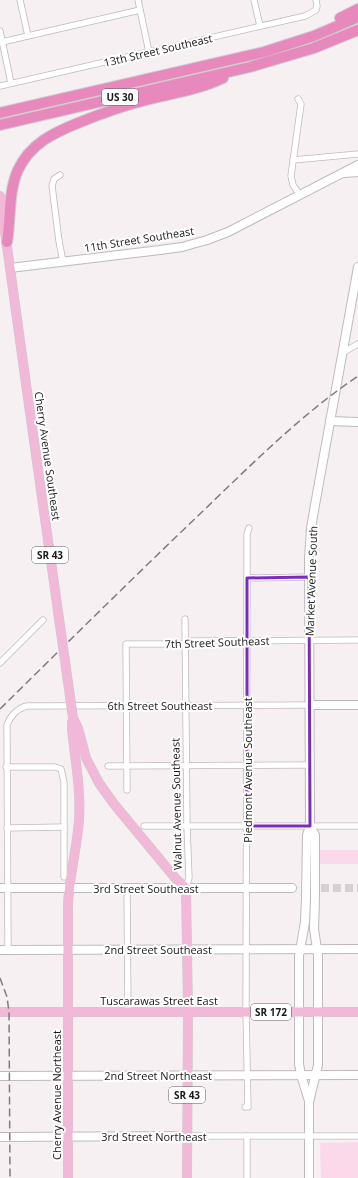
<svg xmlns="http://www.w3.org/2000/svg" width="358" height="1178" font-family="'Open Sans',sans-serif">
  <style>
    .green { fill: #fbd9ea }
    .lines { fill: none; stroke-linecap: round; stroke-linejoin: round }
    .secondary-tunnel { stroke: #d5d0d2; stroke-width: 8; stroke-dasharray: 8 4; stroke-linecap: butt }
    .street-casing { stroke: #bfb9bc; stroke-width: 7 }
    .secondary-casing { stroke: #bfb9bc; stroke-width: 10 }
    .primary-casing { stroke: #cdcccc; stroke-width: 10 }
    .highway-casing { stroke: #cdcccc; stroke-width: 12 }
    .street { stroke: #fff; stroke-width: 5.5 }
    .secondary { stroke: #fff; stroke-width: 8 }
    .primary { stroke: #f1b8d7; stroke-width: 9 }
    .highway { stroke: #e789bd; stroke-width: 10 }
    .rail { stroke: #807c7e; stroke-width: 1.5; stroke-dasharray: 8 4; stroke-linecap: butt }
    .primary-bridge-casing { stroke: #cdcccc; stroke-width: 10; stroke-linecap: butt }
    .primary-bridge { stroke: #f1b8d7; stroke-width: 9 }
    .marked { fill: none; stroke: #7b2cbf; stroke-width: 3; stroke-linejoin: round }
    .labels { text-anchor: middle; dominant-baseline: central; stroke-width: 4; stroke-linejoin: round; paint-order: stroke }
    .shield { fill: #fff; stroke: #5f5d5e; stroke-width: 1 }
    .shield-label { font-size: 10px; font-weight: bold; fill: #1a1819 }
    .street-label { font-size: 11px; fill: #1a1819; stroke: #fff }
  </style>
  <rect width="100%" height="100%" fill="#f6f0f3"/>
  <!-- green -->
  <g class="green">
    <rect x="320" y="850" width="38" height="14"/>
    <path d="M358 1142V1178H321L320 1143Z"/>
  </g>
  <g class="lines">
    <!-- secondary-tunnel -->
    <g class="secondary-tunnel">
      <path d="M321 888H358"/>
      <path d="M311 898V895"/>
    </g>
    <!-- street casing -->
    <g class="street-casing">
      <g id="street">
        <path d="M20 0 28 36"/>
        <path d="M138 0 149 52"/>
        <path d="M254 0 260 26"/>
        <path d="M0 31 11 83"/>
        <path d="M2 42 140 10"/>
        <path d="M0 86 305 16 316 10 317 6 316 0"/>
        <path d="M298 99 301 104 291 176 293 185 300 195"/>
        <path d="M293 160 358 154"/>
        <path d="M60 175 54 179 52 186 59 241 63 262"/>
        <path d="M342 353 358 344"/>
        <path d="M247 578 309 577"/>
        <path d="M185 619 187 826 189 878 186 888"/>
        <path d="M0 663 43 620"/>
        <path d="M108 766 309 765"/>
        <path d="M6 767H55L61 769 64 782V877"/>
        <path d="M127 790 126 644H181L193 641 358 640"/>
        <path d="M144 826H358"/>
        <path d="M7 828 64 827"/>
        <path d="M127 888 128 1012"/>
        <path d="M8 950 7 725C10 716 18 708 27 706L309 705"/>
        <path d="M245 1107H248L246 1012 247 578V534L249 528"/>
        <path d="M187 1136H358"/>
        <path d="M247 1136V1178"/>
      </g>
    </g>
    <!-- secondary casing -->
    <g class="secondary-casing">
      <g id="secondary">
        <path d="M344 173 358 172"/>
        <path d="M10 268 160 250 182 247 207 240 228 232 358 165"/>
        <path d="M330 421 358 422"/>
        <path d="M309 705H358"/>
        <path d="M310 826 315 835V896"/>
        <path d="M0 888H292"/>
        <path d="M306 896 307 835 310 826 309 558 311 528 315 505 358 267"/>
        <path d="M306 898 305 922 299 956V1064L301 1075 309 1101"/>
        <path d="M0 950 358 949"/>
        <path d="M0 1076 358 1075"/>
        <path d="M0 1137 187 1136"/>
        <path d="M309 1178V1102L318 1065V956L314 929 315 898"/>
      </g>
    </g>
    <!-- primary casing -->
    <g class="primary-casing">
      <g id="primary">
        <path d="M0 196 27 391"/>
        <path d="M73 718 78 728 86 758 99 783 114 804 176 879 186 888 188 1012 187 1178"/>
        <path d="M0 1012H358"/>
        <path d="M68 1178V905C69 877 77 849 79 820 81 789 75 759 72 729V722"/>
      </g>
    </g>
    <!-- highway casing -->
    <g class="highway-casing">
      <g id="highway">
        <path d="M340 18 358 9"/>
        <path d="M0 113 264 52 314 36 358 17"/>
        <path d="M0 125 250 67 314 48 358 30"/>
        <path d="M7 242C11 218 8 192 18 170 30 144 53 133 78 123 102 113 126 105 150 99 175 93 200 89 223 78"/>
      </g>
    </g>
    <!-- street -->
    <use href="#street" class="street"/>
    <!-- secondary -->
    <use href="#secondary" class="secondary"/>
    <!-- primary -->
    <use href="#primary" class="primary"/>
    <!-- highway -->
    <use href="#highway" class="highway"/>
    <!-- rail -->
    <g class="rail">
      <path d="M0 709C68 642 136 575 204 510 253 463 302 414 358 376"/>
      <path d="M0 978 7 997 9 1012 10 1178"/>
    </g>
    <!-- primary-bridge casing -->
    <g class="primary-bridge-casing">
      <path id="primary-bridge" d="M27 391 73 718"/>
    </g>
    <!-- primary-bridge -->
    <use href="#primary-bridge" class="primary-bridge"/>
  </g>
  <!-- marked area -->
  <path class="marked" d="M309 577 310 826H247V578Z"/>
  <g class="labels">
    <!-- shield labels -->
    <g class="shield">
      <rect x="102" y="89" width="36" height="16" rx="3"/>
      <rect x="32" y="547" width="36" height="16" rx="3"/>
      <rect x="251" y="1004" width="40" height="16" rx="3"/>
      <rect x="169" y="1087" width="36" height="16" rx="3"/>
    </g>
    <g class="shield-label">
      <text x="120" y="97">US 30</text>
      <text x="50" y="555">SR 43</text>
      <text x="271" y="1012">SR 172</text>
      <text x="187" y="1095">SR 43</text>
    </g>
    <!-- street labels -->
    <g class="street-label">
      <text transform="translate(158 50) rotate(-13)">13th Street Southeast</text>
      <text transform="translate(139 239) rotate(-9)">11th Street Southeast</text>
      <text transform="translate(48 456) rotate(82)">Cherry Avenue Southeast</text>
      <text transform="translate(311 581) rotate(-88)">Market Avenue South</text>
      <text transform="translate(217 642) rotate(-2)">7th Street Southeast</text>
      <text x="160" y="705">6th Street Southeast</text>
      <text transform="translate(247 770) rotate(-90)">Piedmont Avenue Southeast</text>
      <text transform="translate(176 804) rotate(-91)">Walnut Avenue Southeast</text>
      <text x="146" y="888">3rd Street Southeast</text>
      <text x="158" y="949">2nd Street Southeast</text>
      <text x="159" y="1000">Tuscarawas Street East</text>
      <text x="158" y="1075">2nd Street Northeast</text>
      <text transform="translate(56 1095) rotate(-90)">Cherry Avenue Northeast</text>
      <text x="154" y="1136">3rd Street Northeast</text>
    </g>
  </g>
</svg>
